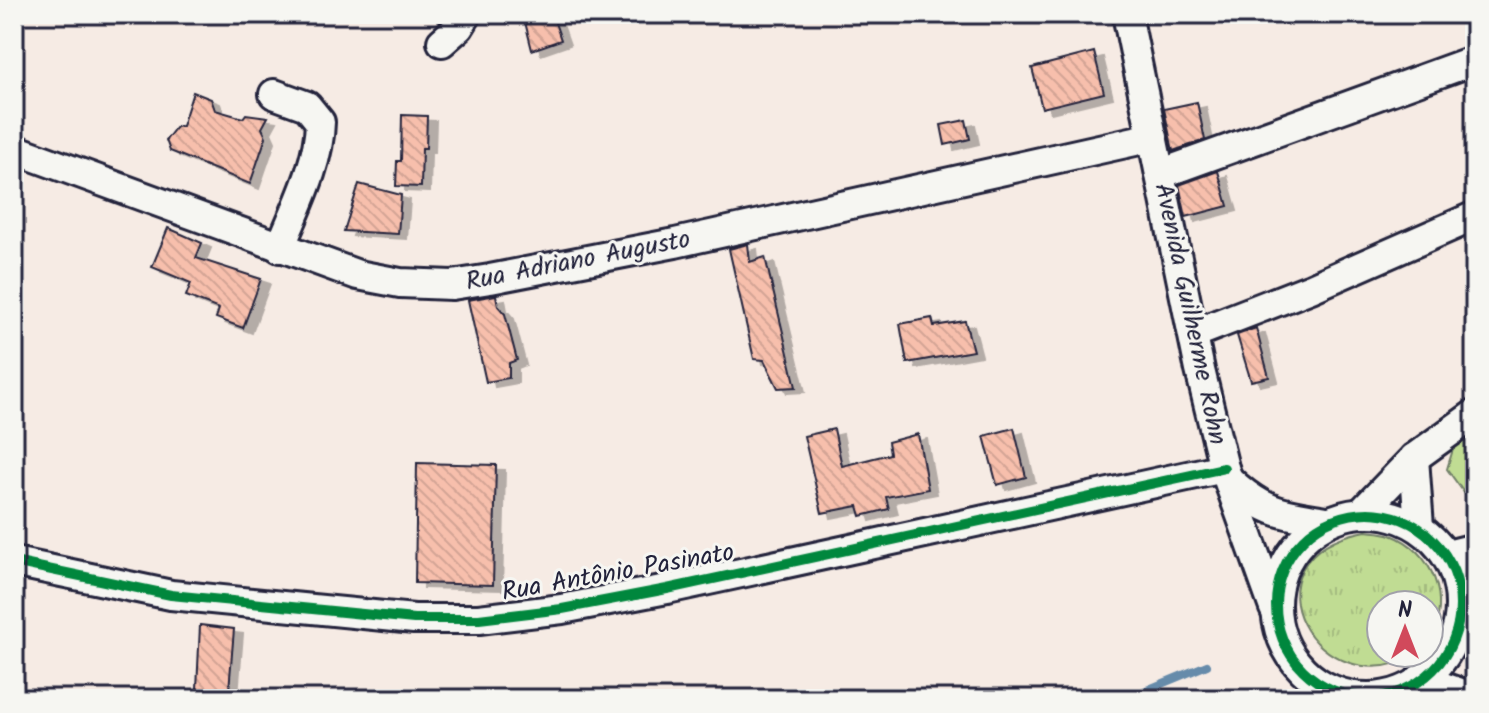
<svg xmlns="http://www.w3.org/2000/svg" width="1489" height="713" font-family="Kalam,sans-serif">
  <style>
    .grass { fill: url(#grass-tufts); stroke: #717f67; stroke-width: 2 }
    .park { fill: #c0dc93; stroke: #717f67; stroke-width: 2 }
    .lines { fill: none; stroke-linecap: round; stroke-linejoin: round }
    .stream { stroke: #668baa; stroke-width: 8 }
    .building { fill: url(#building-back-hatch); stroke: #22223b; stroke-width: 2; filter: url(#shadow) }
    .minor-casing { stroke: #22223b; stroke-width: 34 }
    .minor { stroke: #f6f6f2; stroke-width: 28 }
    .cycleway-casing { stroke: #f6f6f2; stroke-width: 15 }
    .cycleway { stroke: #00873e; stroke-width: 10 }
    .labels { text-anchor: middle; dominant-baseline: central; stroke-width: 6; stroke-linejoin: round; paint-order: stroke }
    .street-label { font-size: 26px; fill: #22223b; stroke: #f6f6f2 }
  </style>
  <defs>
    <pattern id="grass-tufts" width="24" height="20" patternUnits="userSpaceOnUse" patternTransform="scale(2)"><rect width="24" height="20" fill="#c0dc93"/><path d="M3 7l-1-3M5 7V3M7 7l1-3M15 17l-1-3M17 17v-4M19 17l1-3" fill="none" stroke="#a5bc80"/></pattern>
    <pattern id="building-back-hatch" width="6" height="6" patternUnits="userSpaceOnUse" patternTransform="scale(2)"><rect width="6" height="6" fill="#f7bfac"/><path d="M-1 5l2 2M0 0l6 6M5-1l2 2" fill="none" stroke="#d3a495"/></pattern>
    <filter id="shadow"><feDropShadow dx="9" dy="5" stdDeviation="0" flood-color="#0004"/></filter>
  </defs>
  <rect width="100%" height="100%" fill="#f6ebe4"/>
  <filter id="ink" filterUnits="userSpaceOnUse"><feTurbulence type="fractalNoise" baseFrequency=".0125" numOctaves="2"/><feDisplacementMap in="SourceGraphic" scale="16" xChannelSelector="R" yChannelSelector="G"/><feConvolveMatrix kernelMatrix="1 2 1 2 8 2 1 2 1" color-interpolation-filters="sRGB"/></filter>
  <g filter="url(#ink)">
    <!-- grass -->
    <path class="grass" d="M1366 531C1374 532 1384 532 1391 535 1432 550 1453 601 1429 639V605H1381V653H1419C1319 713 1229 556 1366 531Z"/>
    <!-- park -->
    <path class="park" d="M1475 423V508L1447 469 1458 433Z"/>
    <g class="lines">
      <!-- stream -->
      <path class="stream" d="M1125 699 1207 665"/>
    </g>
    <!-- building -->
    <g class="building">
      <path d="M523 14H552L561 40 532 50Z"/>
      <path d="M1094 52 1104 93 1042 108 1032 68Z"/>
      <path d="M193 92 211 99 215 110 243 118 246 114 268 117 262 128 266 137 250 184 170 151 166 140 176 127 182 126Z"/>
      <path d="M1197 102 1205 140 1173 151 1164 109Z"/>
      <path d="M402 115 427 116 426 148H422L421 187 396 186 397 161H401Z"/>
      <path d="M966 120 970 139 945 145 941 125Z"/>
      <path d="M1218 171 1228 206 1186 217 1179 185Z"/>
      <path d="M359 184 401 195 398 234 344 231Z"/>
      <path d="M168 228 202 243 196 258 261 279 243 328 216 318 219 309 186 296 191 283 152 267Z"/>
      <path d="M748 244 750 262 765 257 796 387 778 388 764 360 754 359 729 249Z"/>
      <path d="M496 295 498 306 505 314 517 360 509 363V378L486 382 468 300Z"/>
      <path d="M932 318 934 326 965 321 973 351 907 363 900 324Z"/>
      <path d="M1256 328 1269 377 1251 381 1237 335Z"/>
      <path d="M1014 428 1026 477 997 485 984 436Z"/>
      <path d="M834 429 842 466 890 454 888 442 918 434 928 489 886 497 889 509 861 516 858 506 822 513 804 436Z"/>
      <path d="M417 463 496 465 493 585 415 583Z"/>
      <path d="M200 625 234 629 229 690 197 689Z"/>
    </g>
    <g class="lines">
      <!-- minor casing -->
      <g class="minor-casing">
        <g id="minor">
          <path d="M1127 14 1200 370 1224 468 1274 608"/>
          <path d="M442 42 459 27 467 14"/>
          <path d="M274 94 307 106 320 122C319 165 296 208 280 248"/>
          <path d="M14 149 358 275 400 283 452 285 490 279 675 243 1153 137"/>
          <path d="M1160 174 1475 60"/>
          <path d="M1193 334 1311 288 1475 216"/>
          <path d="M1414 458 1419 527"/>
          <path d="M1229 480C1263 512 1282 514 1327 521"/>
          <path d="M1362 512 1414 458 1475 414"/>
          <circle cx="1368" cy="605" r="92"/>
          <path d="M1447 555 1475 548"/>
          <path d="M14 562 171 595 414 619H479L562 609 667 589 1224 468"/>
          <path d="M1420 679 1475 698"/>
        </g>
      </g>
      <!-- minor -->
      <use href="#minor" class="minor"/>
      <!-- cycleway casing -->
      <g class="cycleway-casing">
        <g id="cycleway">
          <circle cx="1368" cy="605" r="92"/>
          <path d="M14 562 171 595 414 619H479L562 609 667 589 1224 468"/>
        </g>
      </g>
      <!-- cycleway -->
      <use href="#cycleway" class="cycleway"/>
    </g>
  </g>
  <g class="labels">
    <!-- street labels -->
    <g class="street-label">
      <text transform="translate(578 261) rotate(-11)">Rua Adriano Augusto</text>
      <text transform="translate(1190 314) rotate(78)">Avenida Guilherme Rohn</text>
      <text transform="translate(618 573) rotate(-10)">Rua Antônio Pasinato</text>
    </g>
  </g>
  <!-- margin -->
  <rect width="1489" height="713" fill="none" stroke="#f6f6f2" stroke-width="48"/>
  <rect x="24" y="24" width="1441" height="665" fill="none" stroke="#22223b" stroke-width="3" filter="url(#ink)"/>
  <!-- north arrow -->
  <g transform="translate(1405 629)"><circle r="38" fill="#f6f6f2" stroke="#a1a1a9" stroke-width="2"/>
  <path d="M0-6L14 30L0 20L-14 30Z" fill="#d1495b"/>
  <text y="-12" font-size="22" font-weight="bold" text-anchor="middle" fill="#22223b">N</text>
  </g>
</svg>
